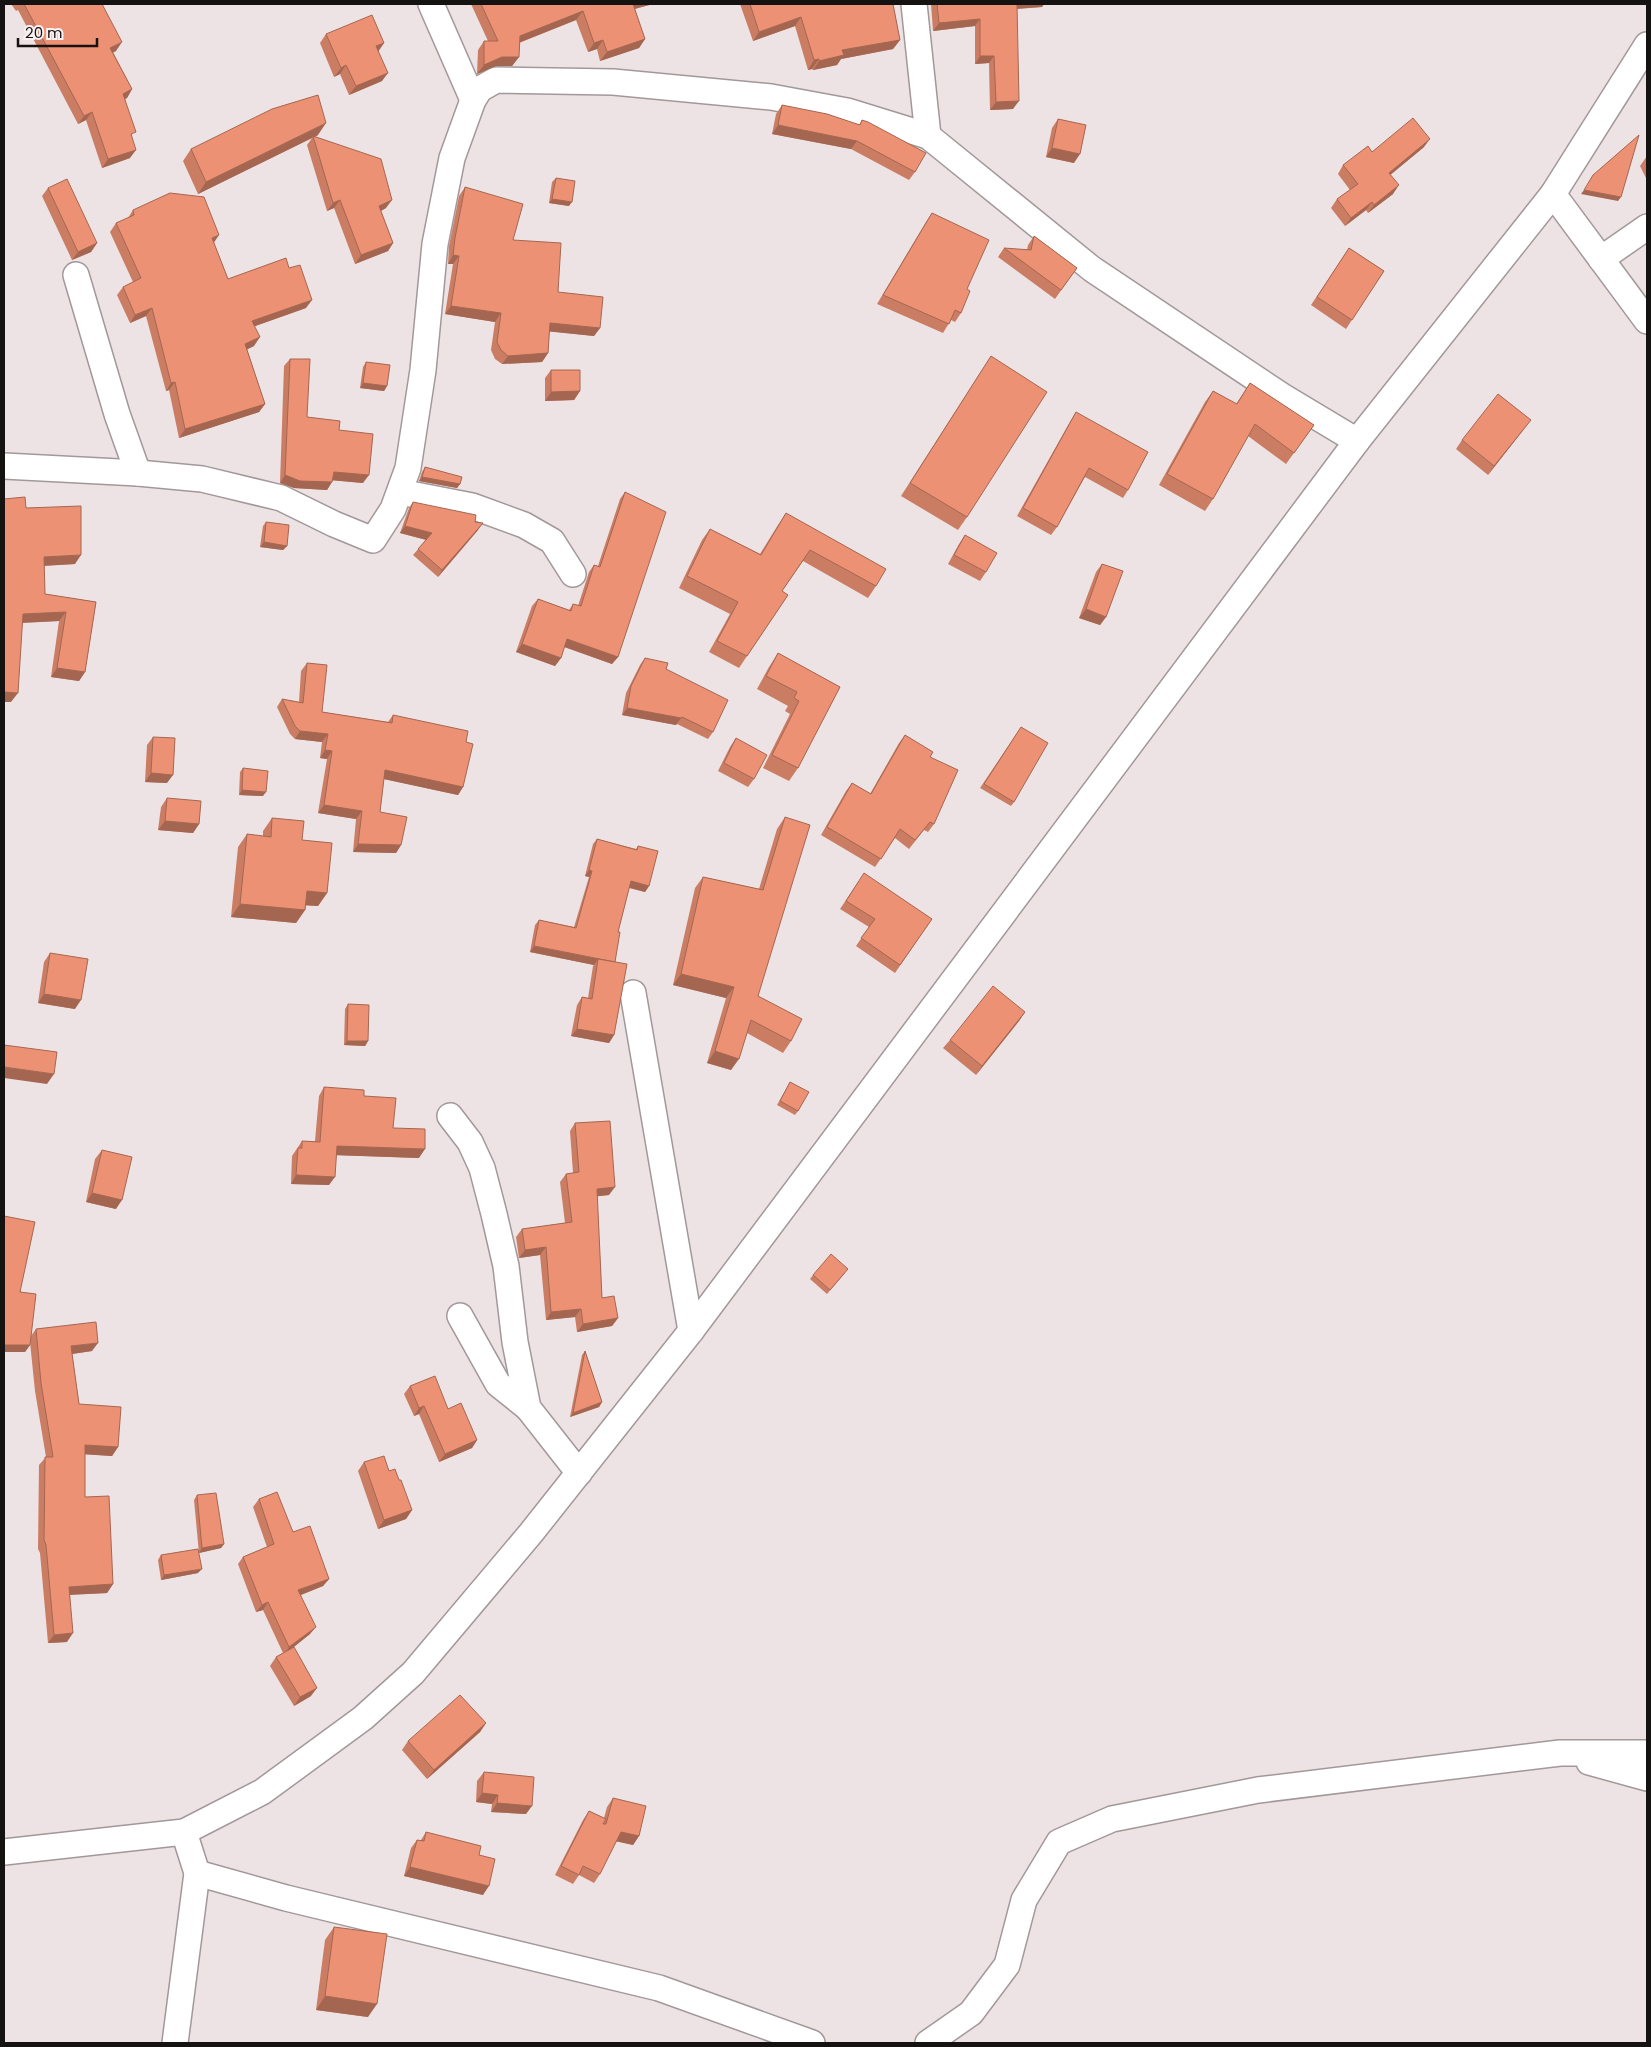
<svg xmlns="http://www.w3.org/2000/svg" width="1651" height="2047" font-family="Poppins,sans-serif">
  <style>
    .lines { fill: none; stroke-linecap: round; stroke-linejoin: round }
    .minor-casing { stroke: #a2989a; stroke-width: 28 }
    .minor { stroke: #fff; stroke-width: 25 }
    .wall { fill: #cb7d64 }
    .shaded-wall { fill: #a56651 }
    .building { fill: #ec9174; stroke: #a56651 }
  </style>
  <rect width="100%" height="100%" fill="#ede3e4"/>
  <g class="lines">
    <!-- minor casing -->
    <g class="minor-casing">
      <g id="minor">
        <path d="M431 4 473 100"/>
        <path d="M914 4 928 136"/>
        <path d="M1553 194 1647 321"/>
        <path d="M1601 259 1647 227"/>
        <path d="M76 275 117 414 138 473"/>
        <path d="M4 466 138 473 202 479 281 498 334 524 373 540 393 509 408 468 423 370 435 244 452 158 473 100 480 89 496 80 613 82 771 97 847 111 928 136 1092 269 1282 396 1357 441"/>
        <path d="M400 492 472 506 524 525 552 541 573 574"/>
        <path d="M633 993 691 1331"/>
        <path d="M450 1116 470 1142 482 1168 494 1214 506 1266 515 1342 528 1408 579 1473"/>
        <path d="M460 1316 498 1384 528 1408"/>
        <path d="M1589 1762 1647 1778"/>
        <path d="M4 1852 184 1832 262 1792 363 1718 413 1673 531 1533 691 1331 1357 441 1553 194 1647 45"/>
        <path d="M197 1873 286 1898 659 1988 812 2043"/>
        <path d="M175 2043 197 1873 184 1832"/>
        <path d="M928 2043 971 2013 1007 1965 1024 1900 1059 1842 1112 1819 1258 1790 1560 1753H1647"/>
      </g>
    </g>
    <!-- minor -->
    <use href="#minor" class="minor"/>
  </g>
  <!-- wall -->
  <g class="wall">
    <path d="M11 4H102L116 51 113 52 132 89 127 98 125 99 132 138 130 158 102 168 86 120 78 124 18 10 16 11Z"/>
    <path d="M471 4H653L635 9 645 39 639 48 600 61 597 49 588 52 576 20 519 43V57L512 66H496L477 74 478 50 484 41H488Z"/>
    <path d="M740 4H893L900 40 893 49 841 59 837 65 813 70 812 69 808 70 795 26 753 41Z"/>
    <path d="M931 4H1044L1042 7 1017 9 1013 109 990 110 989 63 975 64V26L933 31Z"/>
    <path d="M326 34 384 43 378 51 382 81 349 95 340 74 334 77 320 43Z"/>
    <path d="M782 105 859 125 862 120 915 172 909 180 851 149 772 134 776 114Z"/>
    <path d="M1058 119 1074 163 1046 157 1052 128Z"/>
    <path d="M318 135 315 137 386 208 381 211 393 243 388 251 355 264 334 208 327 211 307 145 312 138 198 194 183 161 191 149Z"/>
    <path d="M1424 147 1390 175 1393 194 1368 213 1366 210 1345 226 1331 208 1337 199 1350 190 1338 174 1343 165 1372 152Z"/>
    <path d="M1647 156V180L1640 166Z"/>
    <path d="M556 178 569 206 549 203 552 182Z"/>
    <path d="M465 187 513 240 558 292 600 328 594 336 549 331 548 353 542 362 502 364 495 359 491 350 495 322 445 314 453 264H448L449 246 459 196Z"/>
    <path d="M48 188 97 243 91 252 72 260 42 196Z"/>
    <path d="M133 210 214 243 228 279 289 268 306 308 255 326 254 346 247 349 265 404 259 412 179 438 169 390 166 391 146 316 130 323 117 295 123 287 133 282 110 232 116 223 128 218Z"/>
    <path d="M932 213 967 289 961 313 955 322 951 320 943 333 877 304 926 222Z"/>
    <path d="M1034 236 1077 268 1055 299 998 257 1004 248 1027 250 1028 245Z"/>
    <path d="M1349 248 1384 271 1346 329 1311 305Z"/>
    <path d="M991 356 967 517 958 530 901 496Z"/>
    <path d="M290 359 307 417 339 430 363 483 333 480 327 490 294 488 280 483 284 366Z"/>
    <path d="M366 362 387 386 384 391 360 388 363 367Z"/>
    <path d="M551 370 580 391 574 400 545 401V378Z"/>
    <path d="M1250 383 1314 425 1286 464 1248 436 1213 499 1205 511 1159 485 1205 402 1213 391 1236 404Z"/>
    <path d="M1076 412 1128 490 1123 498 1085 477 1057 527 1051 535 1017 516 1071 420Z"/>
    <path d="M1524 429 1488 475 1456 449 1462 440Z"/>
    <path d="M425 467 460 484 457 488 419 481 422 472Z"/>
    <path d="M625 492 618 657 612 664 564 647 561 658 555 666 516 652 532 606 538 599 569 610 573 604 578 606 589 572 594 565 598 566 620 499Z"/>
    <path d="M4 499 26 508 75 564 44 566 45 594 96 602 85 672 79 681 51 677 59 621 22 623 11 702H4Z"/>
    <path d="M413 502 475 522 478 530 438 577 413 555 426 540 400 533 409 508Z"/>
    <path d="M786 513 876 586 868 598 803 561 782 591 788 595 739 668 709 652 730 614 679 588 702 540 710 529 760 554 778 525Z"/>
    <path d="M266 522 287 546 283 550 260 547 263 526Z"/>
    <path d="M965 535 986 572 980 581 948 564 959 544Z"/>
    <path d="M1102 564 1106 617 1100 625 1079 618 1096 572Z"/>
    <path d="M778 653 840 687 798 768 789 781 763 768 790 714 785 711 788 706 757 689 769 667Z"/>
    <path d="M645 658 666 669 713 732 708 739 677 724 676 725 622 715 626 693 640 665Z"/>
    <path d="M307 663 322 712 388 722 393 715 466 742 463 787 458 795 384 779 380 812 401 845 396 853 353 852 356 819 318 813 327 759 320 758 322 742 295 739 290 734 277 707 282 699 299 702 301 671Z"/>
    <path d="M1021 727 1014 802 1011 806 980 788Z"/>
    <path d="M905 735 930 757 934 824 928 832 924 830 909 849 895 838 875 867 821 835 846 791 852 783 870 794 899 743Z"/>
    <path d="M153 737 167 783 145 782 147 745Z"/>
    <path d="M736 738 754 779 748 787 718 771 730 747Z"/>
    <path d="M243 768 263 796 239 795 240 772Z"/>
    <path d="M167 798 199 824 193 833 158 830 161 807Z"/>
    <path d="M785 817 758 996 791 1041 783 1053 747 1033 731 1070 707 1063 726 998 673 985 695 888 703 877 759 889 777 829Z"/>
    <path d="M272 818 302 840 327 893 318 906 306 905 305 910 296 923 231 917 238 847 247 834 263 836V831Z"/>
    <path d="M597 839 636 849 638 846 649 886 645 892 629 888 618 932 615 962 614 1035 609 1043 571 1036 577 1005 582 997 588 998 593 966 594 965 530 952 535 925 539 920 574 927 589 877 585 876 593 844Z"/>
    <path d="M858 882 932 919 895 973 856 946 869 927 840 909Z"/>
    <path d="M50 953 75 1009 38 1003 44 962Z"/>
    <path d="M348 1004 368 1041 365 1046 344 1045 345 1009Z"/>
    <path d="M1025 1012 1019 1021 976 1075 943 1048 950 1040Z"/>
    <path d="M790 1082 798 1111 795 1115 777 1105Z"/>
    <path d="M324 1087 364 1096 419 1158 336 1155 329 1185 291 1184 292 1156 302 1141H315L319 1096Z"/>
    <path d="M575 1123 609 1195 597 1196 602 1298 618 1318 612 1326 577 1332 575 1317 546 1320 540 1255 519 1258 516 1237 522 1229 565 1223 560 1182 566 1174 573 1173 570 1131Z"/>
    <path d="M102 1150 116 1209 86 1202 95 1159Z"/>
    <path d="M4 1216 31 1336 36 1329 92 1351 72 1354 79 1404 118 1447 112 1456 85 1454V1497L113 1584 107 1593 70 1595 67 1642 48 1643 40 1553 38 1549 39 1465 46 1457 35 1391 30 1342V1345L25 1352H4Z"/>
    <path d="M845 1273 827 1294 810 1279 813 1275Z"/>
    <path d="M585 1351 602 1402 599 1407 570 1417 582 1355Z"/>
    <path d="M410 1386 448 1409 477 1440 472 1448 439 1462 419 1414 414 1416 404 1394Z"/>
    <path d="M364 1462 412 1510 406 1519 378 1529 358 1471Z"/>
    <path d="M197 1495 224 1544 221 1548 199 1553 194 1500Z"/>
    <path d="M259 1499 293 1532 329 1579 323 1586 301 1595 310 1634 293 1647 311 1696 294 1706 270 1666 276 1657 283 1653 263 1610 256 1612 238 1564 243 1557 267 1547 253 1507Z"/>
    <path d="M161 1555 198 1573 161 1580 158 1560Z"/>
    <path d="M486 1723 480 1732 427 1779 402 1750 408 1741Z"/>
    <path d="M484 1772 526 1814 491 1812 492 1804 476 1802 477 1781Z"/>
    <path d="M613 1798 639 1836 633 1845 616 1841 600 1874 594 1883 579 1875 573 1884 555 1875 583 1820 589 1811 604 1818 607 1807Z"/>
    <path d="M426 1832 479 1855 483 1895 404 1876 411 1848 417 1840H421Z"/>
    <path d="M334 1927 368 2017 316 2010 325 1940Z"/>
  </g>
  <!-- shaded-wall -->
  <g class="shaded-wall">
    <path d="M631 4H653L626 11Z"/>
    <path d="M1016 4H1044L1042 7 1012 9Z"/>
    <path d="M583 11 576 20 513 45 520 36Z"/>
    <path d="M801 17 795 26 753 41 759 32Z"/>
    <path d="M980 19 975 26 933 31 939 23Z"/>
    <path d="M645 39 639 48 600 61 607 52Z"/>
    <path d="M603 40 597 49 588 52 594 43Z"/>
    <path d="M900 40 893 49 841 59 837 65 813 70 819 61 842 50Z"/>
    <path d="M122 42 116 51 105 57 110 48Z"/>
    <path d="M384 43 378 52 376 46Z"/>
    <path d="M980 56H994L989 63 975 64Z"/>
    <path d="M502 57H519L512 66H496L477 74 484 65Z"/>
    <path d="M819 59 812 69 808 70 814 60Z"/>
    <path d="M346 65 340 74 334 77 341 68Z"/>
    <path d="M388 73 382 81 349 95 356 86Z"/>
    <path d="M132 89 127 98 118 103 123 94Z"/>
    <path d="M1019 101 1013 109 990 110 996 102Z"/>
    <path d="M92 112 86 120 78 124 84 116Z"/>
    <path d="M326 123 318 135 313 138V136L312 138 198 194 206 182Z"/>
    <path d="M778 125 857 141 851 149 772 134Z"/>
    <path d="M1430 139 1424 147 1383 181 1389 173Z"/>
    <path d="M1052 148 1080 154 1074 163 1046 157Z"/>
    <path d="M136 150 130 158 102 168 108 159Z"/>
    <path d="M1399 185 1393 194 1368 213 1374 205Z"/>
    <path d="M1584 190 1621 197 1618 201 1581 194Z"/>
    <path d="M552 199 572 202 569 206 549 203Z"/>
    <path d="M340 200 334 208 327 211 333 203Z"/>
    <path d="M392 200 386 208 373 215 379 206Z"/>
    <path d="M1372 202 1366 210 1345 226 1351 218Z"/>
    <path d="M219 235 213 244 212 238Z"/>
    <path d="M97 243 91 252 72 260 78 252Z"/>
    <path d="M393 243 388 251 355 264 361 255Z"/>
    <path d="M453 255 459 256 453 264H448Z"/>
    <path d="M312 300 306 308 247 329 252 321Z"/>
    <path d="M451 306 501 313 495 322 445 314Z"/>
    <path d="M152 308 146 316 130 323 135 315Z"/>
    <path d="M550 323 600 328 594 336 544 331Z"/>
    <path d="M260 337 254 346 240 353 245 344Z"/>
    <path d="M548 353 542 362 502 364 508 356Z"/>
    <path d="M175 382 169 390 166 391 171 383Z"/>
    <path d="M363 383 387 386 384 391 360 388Z"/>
    <path d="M580 391 574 400 545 401 551 392Z"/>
    <path d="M265 404 259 412 179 438 185 429Z"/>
    <path d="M1531 420 1524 429 1488 475 1494 466Z"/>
    <path d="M334 472 369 475 363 483 328 480Z"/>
    <path d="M285 475 332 482 327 490 294 488 280 483Z"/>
    <path d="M422 477 460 484 457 488 419 481Z"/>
    <path d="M483 523 478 530 438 577 442 570Z"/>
    <path d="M405 526 432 533 427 540 400 533Z"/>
    <path d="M264 542 287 546 283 550 260 547Z"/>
    <path d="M81 555 75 564 38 566 44 557Z"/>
    <path d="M1086 609 1106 617 1100 625 1079 618Z"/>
    <path d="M66 612 59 621 16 623 23 614Z"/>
    <path d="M567 639 618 657 612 664 562 646Z"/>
    <path d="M522 644 561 658 555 666 516 652Z"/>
    <path d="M57 668 85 672 79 681 51 677Z"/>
    <path d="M4 692 18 693 11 702H4Z"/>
    <path d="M627 708 681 718 676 725 622 715Z"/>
    <path d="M300 731 328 734 322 742 295 739Z"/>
    <path d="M325 750 332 751 327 759 320 758Z"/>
    <path d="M385 770 463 787 458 795 379 778Z"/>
    <path d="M151 773 173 775 167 783 145 782Z"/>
    <path d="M242 790 266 792 263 796 239 795Z"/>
    <path d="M324 805 362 811 356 819 318 813Z"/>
    <path d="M165 821 199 824 193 833 158 830Z"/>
    <path d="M358 844 401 845 396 853 353 852Z"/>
    <path d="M589 870 592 871 589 877 585 876Z"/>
    <path d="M631 881 649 886 645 892 627 887Z"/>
    <path d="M307 891 327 893 318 906 298 905Z"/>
    <path d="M240 904 305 910 296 923 231 917Z"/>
    <path d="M534 946 598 959 594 965 530 952Z"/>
    <path d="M681 974 734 987 726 998 673 985Z"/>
    <path d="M44 994 81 1000 75 1009 38 1003Z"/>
    <path d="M1025 1012 1019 1021 976 1075 982 1066Z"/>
    <path d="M577 1029 614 1035 609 1043 571 1036Z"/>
    <path d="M347 1041H368L365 1046 344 1045Z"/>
    <path d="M715 1051 739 1059 731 1070 707 1063Z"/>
    <path d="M4 1067 54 1074 47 1084 4 1078Z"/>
    <path d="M337 1146 425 1149 419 1158 331 1155Z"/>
    <path d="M296 1175 335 1177 329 1185 291 1184Z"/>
    <path d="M615 1187 609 1195 591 1197 597 1189Z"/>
    <path d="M92 1193 122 1200 116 1209 86 1202Z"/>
    <path d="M546 1247 540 1255 519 1258 525 1250Z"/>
    <path d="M581 1309 575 1317 546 1320 551 1312Z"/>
    <path d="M618 1318 612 1326 577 1332 583 1324Z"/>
    <path d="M98 1343 92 1351 65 1355 71 1346Z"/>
    <path d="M4 1345H30L25 1352H4Z"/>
    <path d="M602 1402 599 1407 570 1417 573 1413Z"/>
    <path d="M424 1406 419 1414 414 1416 419 1408Z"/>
    <path d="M477 1440 472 1448 439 1462 445 1454Z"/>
    <path d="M85 1445 118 1447 112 1456 79 1454Z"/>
    <path d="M412 1510 406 1519 378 1529 384 1520Z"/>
    <path d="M224 1544 221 1548 199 1553 202 1548Z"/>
    <path d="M202 1569 198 1573 161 1580 164 1575Z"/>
    <path d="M329 1579 323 1586 293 1598 298 1590Z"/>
    <path d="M113 1584 107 1593 63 1595 69 1587Z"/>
    <path d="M268 1602 263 1610 256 1612 262 1605Z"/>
    <path d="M316 1627 310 1634 284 1655 289 1647Z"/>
    <path d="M73 1633 67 1642 48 1643 54 1635Z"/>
    <path d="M317 1688 311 1696 294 1706 300 1697Z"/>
    <path d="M486 1723 480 1732 427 1779 434 1770Z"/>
    <path d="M482 1793 498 1795 492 1804 476 1802Z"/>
    <path d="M497 1803 532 1806 526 1814 491 1812Z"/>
    <path d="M621 1832 639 1836 633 1845 615 1841Z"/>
    <path d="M410 1867 489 1886 483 1895 404 1876Z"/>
    <path d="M325 1996 377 2004 368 2017 316 2010Z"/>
  </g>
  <!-- building -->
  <g class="building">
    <path d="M24 4H102L122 42 110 48 132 89 123 94 136 132 131 134 136 150 108 159 92 112 84 116Z"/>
    <path d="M481 4H633L645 39 607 52 603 40 594 43 583 11 520 36 519 57H502L484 65V41H498Z"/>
    <path d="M750 4H893L900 40 842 50 844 55 819 61V59L814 60 801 17 759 32Z"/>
    <path d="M937 4H1017L1019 101 996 102 994 56H980V19L939 23Z"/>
    <path d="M372 15 384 43 376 46 388 73 356 86 346 65 341 68 326 34Z"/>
    <path d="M318 95 326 123 206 182 191 149 272 109Z"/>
    <path d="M782 105 827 114 860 125 862 120 868 122 926 153 915 172 857 141 778 125Z"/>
    <path d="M1413 118 1430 139 1389 173 1399 185 1374 205 1372 202 1351 218 1337 199 1358 184 1343 165 1368 146 1372 152Z"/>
    <path d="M1058 119 1086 125 1080 154 1052 148Z"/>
    <path d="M1639 135 1621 197 1584 190 1593 175Z"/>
    <path d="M313 136 381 159 392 200 379 206 393 243 361 255 340 200 333 203Z"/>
    <path d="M556 178 575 181 572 202 552 199Z"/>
    <path d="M67 179 97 243 78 252 48 188Z"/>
    <path d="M465 187 523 204 513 240 561 243 558 292 603 297 600 328 550 323 548 353 508 356 501 350 497 342 501 313 451 306 459 256 453 255 455 238Z"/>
    <path d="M170 193 204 197 219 235 212 238 228 279 286 258 289 268 300 265 312 300 252 321 260 337 245 344 265 404 185 429 175 382 171 383 152 308 135 315 123 287 141 278 116 223 134 215 133 210Z"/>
    <path d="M932 213 989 240 967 289 970 291 961 313 955 310 949 324 883 295Z"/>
    <path d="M1034 236 1077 268 1061 290 1004 248 1031 250Z"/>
    <path d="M1349 248 1384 271 1352 320 1317 297Z"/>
    <path d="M991 356 1047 392 967 517 910 483Z"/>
    <path d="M290 359H310L307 417 340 421 339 430 373 434 369 475 334 472 332 482 300 481 285 475Z"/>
    <path d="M366 362 390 365 387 386 363 383Z"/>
    <path d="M551 370H580V391L551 392Z"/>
    <path d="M1250 383 1314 425 1294 453 1255 424 1213 499 1167 474 1213 391 1237 404Z"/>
    <path d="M1498 394 1531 420 1494 466 1462 440Z"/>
    <path d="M1076 412 1148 452 1128 490 1089 468 1057 527 1023 508Z"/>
    <path d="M425 467 462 477 460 484 422 477Z"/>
    <path d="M625 492 666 512 618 657 567 639 561 658 522 644 538 599 571 611 573 604 581 606 594 565 600 567Z"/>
    <path d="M25 497 26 508 81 506V555L44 557 45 594 96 602 85 672 57 668 66 612 23 614 18 693 4 692V499Z"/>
    <path d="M413 502 476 515 475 522 483 523 442 570 418 549 432 533 405 526Z"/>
    <path d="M786 513 886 569 876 586 810 550 782 591 788 595 747 656 717 641 738 602 687 576 710 529 761 555Z"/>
    <path d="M266 522 289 525 287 546 264 542Z"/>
    <path d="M965 535 997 553 986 572 954 555Z"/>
    <path d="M1102 564 1123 571 1106 617 1086 609Z"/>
    <path d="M778 653 840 687 798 768 772 755 799 701 794 698 797 692 766 676Z"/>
    <path d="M645 658 668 663 666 669 728 700 713 732 682 717 681 718 627 708 631 686Z"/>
    <path d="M307 663 327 665 322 712 392 723 393 715 468 731 466 742 473 744 463 787 385 770 380 812 407 817 401 845 358 844 362 811 324 805 332 751 325 750 328 734 300 731 295 726 282 699 303 703Z"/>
    <path d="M1021 727 1048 743 1014 802 984 784Z"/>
    <path d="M905 735 933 752 930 757 958 770 934 824 930 822 915 840 900 829 881 859 827 827 852 783 871 794Z"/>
    <path d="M153 737 175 738 173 775 151 773Z"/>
    <path d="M736 738 767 755 754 779 724 763Z"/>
    <path d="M243 768 268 771 266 792 242 790Z"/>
    <path d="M167 798 201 801 199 824 165 821Z"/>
    <path d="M785 817 810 825 758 996 802 1019 791 1041 751 1020 739 1059 715 1051 734 987 681 974 703 877 763 890Z"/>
    <path d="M272 818 304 821 302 840 332 843 327 893 307 891 305 910 240 904 247 834 271 837Z"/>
    <path d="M597 839 637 850 638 846 658 851 649 886 631 881 618 932H620L615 962 534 946 539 920 576 928 592 871 589 870Z"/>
    <path d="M864 873 932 919 900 965 861 938 875 919 846 901Z"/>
    <path d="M50 953 88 959 81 1000 44 994Z"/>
    <path d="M598 959 627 964 614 1035 577 1029 582 997 592 999Z"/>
    <path d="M993 986 1025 1012 982 1066 950 1040Z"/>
    <path d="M348 1004 369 1005 368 1041H347Z"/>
    <path d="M4 1045 57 1052 54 1074 4 1067Z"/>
    <path d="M790 1082 809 1092 798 1111 780 1101Z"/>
    <path d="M324 1087 364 1090V1096L396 1098 393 1128 425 1129V1149L337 1146 335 1177 296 1175 298 1148H302V1141L320 1142Z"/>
    <path d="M610 1121 615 1187 597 1189 602 1298 614 1296 618 1318 583 1324 581 1309 551 1312 546 1247 525 1250 522 1229 572 1222 566 1174 579 1172 575 1123Z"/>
    <path d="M102 1150 132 1157 122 1200 92 1193Z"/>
    <path d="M4 1216 35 1222 20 1292 36 1294 30 1345H4Z"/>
    <path d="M831 1254 848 1269 830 1290 813 1275Z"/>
    <path d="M96 1322 98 1343 71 1346 79 1404 121 1407 118 1447 85 1445V1497L109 1496 113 1584 69 1587 73 1633 54 1635 46 1545 44 1540 45 1457H53L41 1383 36 1329Z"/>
    <path d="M585 1351 602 1402 573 1413Z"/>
    <path d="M435 1376 448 1409 461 1403 477 1440 445 1454 424 1406 419 1408 410 1386Z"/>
    <path d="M384 1456 389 1471 395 1469 399 1480H401L412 1510 384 1520 364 1462Z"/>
    <path d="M277 1492 293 1532 310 1526 329 1579 298 1590 316 1627 289 1647 268 1602 262 1605 243 1557 274 1544 259 1499Z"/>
    <path d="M216 1493 224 1544 202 1548 197 1495Z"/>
    <path d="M198 1549 202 1569 164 1575 161 1555Z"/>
    <path d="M294 1647 317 1688 300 1697 276 1657Z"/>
    <path d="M460 1695 486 1723 434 1770 408 1741Z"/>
    <path d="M484 1772 534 1777 532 1806 497 1803 498 1795 482 1793Z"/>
    <path d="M613 1798 646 1806 639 1836 621 1832 600 1874 583 1866 579 1875 561 1866 589 1811 606 1819 603 1824H606Z"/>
    <path d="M426 1832 481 1846 479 1855 495 1859 489 1886 410 1867 417 1840 424 1841Z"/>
    <path d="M334 1927 387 1934 377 2004 325 1996Z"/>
  </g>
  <!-- border -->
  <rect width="1651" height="2047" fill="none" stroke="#151212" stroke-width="10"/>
  <!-- scale -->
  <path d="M18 38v8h79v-8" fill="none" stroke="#151212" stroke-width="2.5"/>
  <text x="25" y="38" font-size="15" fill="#151212" stroke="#fbf0f1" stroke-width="4" paint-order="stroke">20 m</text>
</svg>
